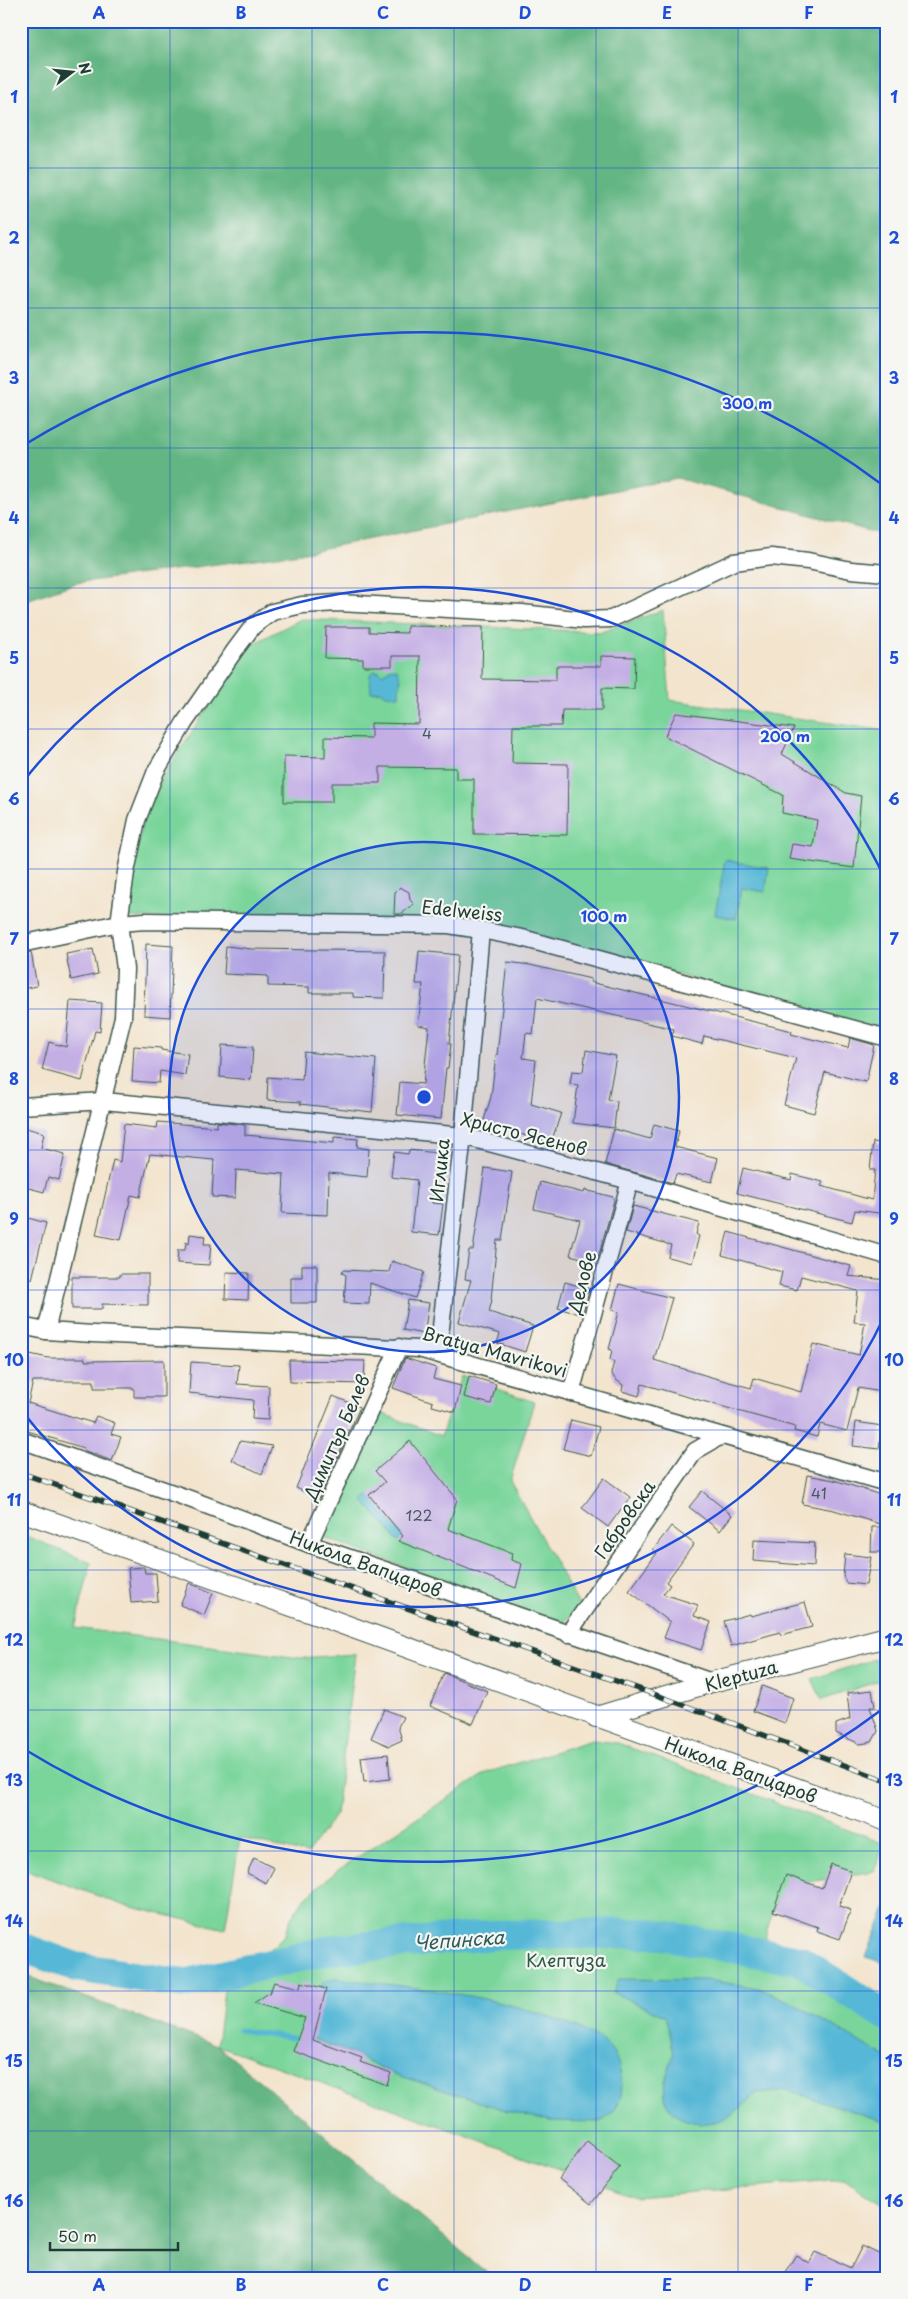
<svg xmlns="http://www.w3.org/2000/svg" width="908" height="2299" font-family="'Playpen Sans',sans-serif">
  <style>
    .green { fill: #7ad59b; stroke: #4c8968 }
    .forest { fill: #63b683; stroke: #417a5c }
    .water { fill: #57b8d6; stroke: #3b7a85 }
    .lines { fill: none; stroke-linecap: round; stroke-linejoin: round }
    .stream { stroke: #57b8d6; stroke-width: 5 }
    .river { stroke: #57b8d6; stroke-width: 30 }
    .building { fill: #c4afe5 }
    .minor-casing { stroke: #3f564b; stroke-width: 19 }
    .tertiary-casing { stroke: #3f564b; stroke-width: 22 }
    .minor { stroke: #fff; stroke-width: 16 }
    .tertiary { stroke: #fff; stroke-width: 20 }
    .rail-casing { stroke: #1f3d34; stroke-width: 5.5 }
    .rail { stroke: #f6f6f2; stroke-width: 4; stroke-dasharray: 11; stroke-linecap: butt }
    .grid { fill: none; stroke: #1d4ed8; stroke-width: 1; stroke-opacity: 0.55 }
    .ring { fill: none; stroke: #1d4ed8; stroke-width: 2.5 }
    .labels { text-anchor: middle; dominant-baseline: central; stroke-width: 4.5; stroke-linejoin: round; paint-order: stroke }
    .number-label { font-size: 15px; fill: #485a60 }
    .street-label { font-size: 18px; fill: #1f3d34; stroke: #f6f6f2 }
    .park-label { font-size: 18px; fill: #315b49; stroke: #f6f6f2 }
    .water-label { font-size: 19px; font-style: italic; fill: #2d5c5c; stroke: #f6f6f2 }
    .centre { fill: #1d4ed8; stroke: #f6f6f2; stroke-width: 2.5 }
    .ring-label { font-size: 15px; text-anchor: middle; font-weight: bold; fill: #1d4ed8; stroke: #f6f6f2; stroke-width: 4.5; stroke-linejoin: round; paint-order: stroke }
    .neatline { fill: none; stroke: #1d4ed8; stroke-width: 2 }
    .grid-label { font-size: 16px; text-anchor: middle; font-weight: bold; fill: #1d4ed8 }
  </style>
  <rect width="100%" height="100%" fill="#f6f6f2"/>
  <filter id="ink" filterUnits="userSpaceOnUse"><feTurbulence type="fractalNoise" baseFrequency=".02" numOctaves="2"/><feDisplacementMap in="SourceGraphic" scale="10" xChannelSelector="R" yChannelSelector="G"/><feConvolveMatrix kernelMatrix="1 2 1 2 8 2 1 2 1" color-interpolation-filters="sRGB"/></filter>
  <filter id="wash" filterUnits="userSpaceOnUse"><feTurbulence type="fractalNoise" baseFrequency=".0096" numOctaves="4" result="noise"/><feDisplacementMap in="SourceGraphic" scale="20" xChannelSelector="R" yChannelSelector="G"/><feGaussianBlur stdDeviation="1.12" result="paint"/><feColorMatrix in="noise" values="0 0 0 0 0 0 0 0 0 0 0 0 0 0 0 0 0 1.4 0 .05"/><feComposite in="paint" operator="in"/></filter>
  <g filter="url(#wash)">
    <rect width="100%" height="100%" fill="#f3e4cd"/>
    <!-- green -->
    <g class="green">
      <path d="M663 610 670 700 887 731V1010L883 1031 539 937 126 917 142 822 163 776 247 647 301 619 601 632Z"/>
      <path d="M462 1376 534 1402 510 1481 580 1607 562 1624 322 1537 376 1411 441 1436Z"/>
      <path d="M21 1534 91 1563 75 1628 300 1658 355 1654 336 1814 307 1854 240 1838 225 1929 123 1905 21 1868Z"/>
      <path d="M887 1655V1678L822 1700 812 1679Z"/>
      <path d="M592 1740 618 1743 885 1844 874 1871 786 1886 776 1902 766 1933V1966L799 1974 856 2013 887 2031V2207L844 2179 636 2197 217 2045 224 1990 285 1935 291 1918 304 1899 338 1870 486 1773Z"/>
    </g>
    <!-- forest -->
    <g class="forest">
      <path d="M21 21H887V536L677 478 300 553 76 583 21 602Z"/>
      <path d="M21 1974 217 2045 493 2278H21Z"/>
    </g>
    <!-- water -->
    <g class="water">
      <path d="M391 668 397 669 401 680 399 686V696L386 695 381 691 371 692 370 675 373 671H379L383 674Z"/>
      <path d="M725 860 769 868 765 892 742 888 736 919 715 915Z"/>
      <path d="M369 1495 403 1536 398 1541 364 1501Z"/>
      <path d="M887 1906V1964L866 1957Z"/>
      <path d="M337 1978C414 1988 496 1994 568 2024 579 2029 593 2033 602 2041 614 2051 619 2061 621 2076 624 2099 618 2108 602 2122L549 2121 505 2110 391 2073 362 2058 311 2038 323 1982Z"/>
      <path d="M619 1979 707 1980 759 1988 791 2002 887 2058V2122L787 2090 757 2093C743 2107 723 2125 701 2123 676 2121 661 2108 665 2080 667 2073 671 2066 672 2058 674 2044 669 2030 665 2016L613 1993Z"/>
    </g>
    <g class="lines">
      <!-- stream -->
      <path class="stream" d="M239 2030 293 2038"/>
      <!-- river -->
      <path class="river" d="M21 1947 76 1967 184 1984 330 1950 493 1935 651 1933 799 1960 887 2016"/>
    </g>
    <g id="blocks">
      <!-- building -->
      <g class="building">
        <path d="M407 626 483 627 482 679 556 680V666H601V656L635 657 634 689 602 688V710H562L561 726H513L512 763 568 764 567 835 474 834V779H456V768L380 767V783H332V802H284V756L325 757V737L371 738V723L419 724 420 656H392V666H363V659L325 658 326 627H369V632L407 633Z"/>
        <path d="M676 713 794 728 782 754 846 793 861 796 854 868 789 859 792 844 813 847 817 820 782 813 783 795 665 736Z"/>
        <path d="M400 887 409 892 410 900 414 904 401 914H394L395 892Z"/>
        <path d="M146 944 173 946 170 1017 144 1015Z"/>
        <path d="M226 946 252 949 385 951 384 998 353 997V993H309V987L268 986V976L224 974Z"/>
        <path d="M93 949 98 974 71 980 66 954Z"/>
        <path d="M419 951 458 955 449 1044H451L448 1068H446L441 1119 397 1115 400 1082 423 1084 429 1027 418 1025 423 984H416Z"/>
        <path d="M31 952 37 986 21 989V954Z"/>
        <path d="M507 962 530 965 591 979 590 982 792 1031 791 1034 848 1048 850 1038 874 1045 866 1082 825 1072 814 1113 784 1105 796 1058 704 1036 702 1044 672 1036 674 1029 537 998 533 1034 526 1033 523 1058 536 1060 531 1104 561 1113 551 1143 483 1123 491 1097 496 1055H497Z"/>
        <path d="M70 1001 102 1003 100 1032 95 1031 82 1081 42 1070 49 1042 66 1047Z"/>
        <path d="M222 1045 253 1047 251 1080 220 1077Z"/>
        <path d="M134 1046 161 1048V1050L188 1054 185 1075 160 1071 159 1083 132 1081Z"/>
        <path d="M586 1050 616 1056 608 1100 617 1101 614 1128 573 1123 578 1085 570 1084 572 1071 583 1072Z"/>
        <path d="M304 1052 376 1059 372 1112 300 1104 301 1102 267 1100 268 1077 302 1080Z"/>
        <path d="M158 1122 217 1127V1122L245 1125V1135L334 1143V1137L358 1139 357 1147 369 1149 367 1177 329 1173 328 1215 282 1213 284 1174 236 1170 235 1198 212 1197 214 1160 150 1154 140 1197 131 1195 121 1240 96 1235 113 1160 120 1162 124 1124 157 1128Z"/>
        <path d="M654 1124 679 1131 675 1147 718 1158 712 1182 676 1174 673 1183 605 1164 614 1129 650 1139Z"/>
        <path d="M26 1128 44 1133 41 1148 65 1154 59 1180 48 1177 44 1192 21 1186V1132H25Z"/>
        <path d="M873 1142 887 1144V1214L855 1210 852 1222 737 1193 743 1168 791 1180 792 1174 823 1182 821 1186 872 1200 875 1170H870Z"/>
        <path d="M409 1150 438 1153 432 1203 443 1204 439 1235 411 1232 417 1180 391 1177 394 1152 408 1154Z"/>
        <path d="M485 1168 512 1172 502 1240H497L491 1299 492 1300 489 1312 533 1326 525 1352 497 1343 500 1334 459 1322 471 1280 465 1279 469 1250H473Z"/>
        <path d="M540 1182 584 1193 585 1190 613 1197 614 1200 597 1262 570 1255 580 1220 534 1209Z"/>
        <path d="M633 1206 699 1223 696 1234 699 1236 692 1263 668 1257 671 1245 626 1232Z"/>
        <path d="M21 1216 46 1223 32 1279 21 1277Z"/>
        <path d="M728 1232 851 1266 848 1276 887 1280V1313L884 1344 887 1345V1393L858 1388 847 1431 820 1424 817 1437 794 1431 795 1427 642 1384 639 1396 622 1391 623 1385 615 1379 611 1373 614 1362 610 1360 612 1350 609 1349 619 1312 612 1310 619 1284 672 1298 654 1360 711 1377 751 1388 754 1378 801 1392 813 1344 859 1355 865 1323 854 1322 858 1291 801 1276 797 1290 779 1286 782 1272 722 1255Z"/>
        <path d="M190 1234 205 1236 204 1244H211L209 1265 177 1263 178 1250H185L186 1242 189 1244Z"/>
        <path d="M392 1261 424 1272 415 1298 370 1283 369 1304 344 1303 346 1275 342 1273 343 1270 389 1272Z"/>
        <path d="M302 1265H317V1303H291V1277H302Z"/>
        <path d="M226 1272 249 1273 248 1300 225 1299Z"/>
        <path d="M120 1274H148V1305L102 1304V1309H72V1277H120Z"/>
        <path d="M565 1282 590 1289 582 1315 558 1308Z"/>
        <path d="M408 1300 429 1303 424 1334 403 1330Z"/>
        <path d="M21 1352 48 1358H85V1361L164 1360V1397H134V1388H94V1381H33L28 1403 93 1423 96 1416 115 1423 111 1434 121 1437 112 1461 83 1450 84 1448 21 1429Z"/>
        <path d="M405 1358 436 1368 433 1379 461 1386 455 1412 432 1406 433 1402 393 1388Z"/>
        <path d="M289 1360 365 1361 364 1384 290 1382Z"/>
        <path d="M191 1362 239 1365 237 1384 269 1386 268 1420 252 1419 253 1400 189 1393Z"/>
        <path d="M469 1376 496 1384 491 1404 464 1397Z"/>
        <path d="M333 1396 360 1407 319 1498 296 1488Z"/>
        <path d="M571 1420 599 1427 591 1456 563 1449Z"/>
        <path d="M856 1422 882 1426 879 1449 853 1446Z"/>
        <path d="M240 1441 272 1446 262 1474 232 1460Z"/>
        <path d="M410 1441 457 1499 448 1529 512 1553 511 1560 522 1564 516 1588 398 1541 403 1536 369 1495 385 1482 375 1471Z"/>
        <path d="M807 1475 834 1480 887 1497 880 1524 834 1510 802 1504Z"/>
        <path d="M604 1478 630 1497 608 1527 582 1508Z"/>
        <path d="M702 1491 732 1515 720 1531 689 1507Z"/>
        <path d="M671 1526 694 1544 666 1582 670 1585 663 1594 698 1605 694 1616 711 1622 701 1650 664 1638 670 1622 629 1591 657 1553 653 1550Z"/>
        <path d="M872 1527H887V1552H871Z"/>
        <path d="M754 1540 815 1543 814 1566 753 1561Z"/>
        <path d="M845 1554 871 1557 866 1585 846 1583 843 1576Z"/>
        <path d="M144 1567 145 1573H156L158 1601 131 1603 128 1568Z"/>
        <path d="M189 1583 213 1593 204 1615 180 1605Z"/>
        <path d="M805 1602 812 1627 781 1635 780 1632 731 1646 724 1621 750 1614 751 1616Z"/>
        <path d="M444 1673 487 1691 473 1724 430 1706Z"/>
        <path d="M762 1686 793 1698 785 1723 753 1711Z"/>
        <path d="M872 1690 875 1707H870L878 1731 872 1742 860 1744 836 1733V1724L850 1719 847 1693Z"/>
        <path d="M384 1709 403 1717 398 1727 402 1740 389 1746 371 1738Z"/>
        <path d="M388 1754 390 1779 364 1782 361 1757Z"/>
        <path d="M254 1858 274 1868 266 1883 247 1873Z"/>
        <path d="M831 1864 851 1871 839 1906 851 1910 840 1939 817 1931 818 1927 773 1911 786 1875 822 1888Z"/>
        <path d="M274 1982 300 1988 301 1982 326 1989 313 2040 362 2058 360 2062 391 2073 387 2085 293 2051 305 2018 254 2003 270 1992Z"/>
        <path d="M587 2141 620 2167 591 2204 559 2179Z"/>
        <path d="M862 2246 887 2258V2278H781L796 2255 809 2263 815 2252 851 2268Z"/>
      </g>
    </g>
  </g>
  <g filter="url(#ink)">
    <use href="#blocks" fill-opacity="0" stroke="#3f564b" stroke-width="1"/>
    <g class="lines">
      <!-- minor casing -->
      <g class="minor-casing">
        <g id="minor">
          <path d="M21 944 119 923 145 921 449 925 481 930 522 938 887 1038"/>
          <path d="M21 1106 104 1101 463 1136 630 1181 887 1256"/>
          <path d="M21 1326 46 1331 93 1334 419 1349 887 1483"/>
          <path d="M46 1331 123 1017 125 969 119 923 126 872 137 820 156 771 185 722 235 650 253 626 272 612 302 605 339 603 522 613 584 620 611 619 734 562 771 557 808 561 851 570 887 573"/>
          <path d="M438 1353 463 1136 481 930"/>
          <path d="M571 1393 630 1181"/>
          <path d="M21 1440 187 1498 309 1544 712 1682"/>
          <path d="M309 1544 399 1347"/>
          <path d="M568 1634 695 1451 721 1436"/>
        </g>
      </g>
      <!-- tertiary casing -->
      <g class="tertiary-casing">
        <g id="tertiary">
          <path d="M21 1511 323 1617 887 1821"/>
          <path d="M596 1717 712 1682 887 1637"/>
        </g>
      </g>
      <!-- minor -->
      <use href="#minor" class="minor"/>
      <!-- tertiary -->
      <use href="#tertiary" class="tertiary"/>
      <!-- rail casing -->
      <g class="rail-casing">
        <path id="rail" d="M21 1473 662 1697 887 1781"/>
      </g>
      <!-- rail -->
      <use href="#rail" class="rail"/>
    </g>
  </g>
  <!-- grid -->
  <path class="grid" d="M170 21V2278M312 21V2278M454 21V2278M596 21V2278M738 21V2278M21 168H887M21 308H887M21 448H887M21 588H887M21 729H887M21 869H887M21 1009H887M21 1150H887M21 1290H887M21 1430H887M21 1570H887M21 1710H887M21 1851H887M21 1991H887M21 2131H887"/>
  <!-- distance rings -->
  <circle cx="424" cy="1097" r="255" fill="#1d4ed8" fill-opacity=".12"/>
  <g class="ring">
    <circle cx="424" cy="1097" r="255"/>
    <path d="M886 1313A510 510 0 0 1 22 1411M22 783A510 510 0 0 1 886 881"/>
    <path d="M884 1708A765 765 0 0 1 24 1749M24 445A765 765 0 0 1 884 486"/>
  </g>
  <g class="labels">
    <!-- number labels -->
    <g class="number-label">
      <text x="427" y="732">4</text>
      <text x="819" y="1492">41</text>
      <text x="419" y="1514">122</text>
    </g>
    <!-- street labels -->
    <g class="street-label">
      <text transform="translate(462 910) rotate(6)">Edelweiss</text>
      <text transform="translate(524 1133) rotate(14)">Христо Ясенов</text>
      <text transform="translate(439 1170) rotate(-84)">Иглика</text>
      <text transform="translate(581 1282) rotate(-75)">Делове</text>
      <text transform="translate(495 1351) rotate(15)">Bratya Mavrikovi</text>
      <text transform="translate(336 1437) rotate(-66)">Димитър Белев</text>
      <text transform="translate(624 1519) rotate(-55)">Габровска</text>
      <text transform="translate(366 1563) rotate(20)">Никола Вапцаров</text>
      <text transform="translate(741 1675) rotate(-15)">Kleptuza</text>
      <text transform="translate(741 1769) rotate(20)">Никола Вапцаров</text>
    </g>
    <!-- park labels -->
    <g class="park-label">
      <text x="566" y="1959">Клептуза</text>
    </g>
    <!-- water labels -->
    <g class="water-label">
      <text transform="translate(459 1939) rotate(-4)">Чепинска</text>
    </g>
  </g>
  <circle cx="424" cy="1097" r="8" class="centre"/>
  <g class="ring-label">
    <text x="747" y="409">300 m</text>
    <text x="785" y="742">200 m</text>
    <text x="604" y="922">100 m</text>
  </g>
  <!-- margin -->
  <rect width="908" height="2299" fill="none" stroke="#f6f6f2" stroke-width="55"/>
  <!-- north arrow -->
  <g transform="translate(72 72) rotate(74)" stroke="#f6f6f2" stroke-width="4" paint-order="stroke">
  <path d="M0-4L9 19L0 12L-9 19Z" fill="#1f3d34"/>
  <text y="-8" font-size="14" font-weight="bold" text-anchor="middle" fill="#1f3d34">N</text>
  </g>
  <!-- scale -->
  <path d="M50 2242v8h128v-8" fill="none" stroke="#1f3d34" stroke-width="2.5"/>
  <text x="58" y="2242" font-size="15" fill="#1f3d34" stroke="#f6f6f2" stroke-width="4" paint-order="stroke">50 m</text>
  <rect x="28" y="28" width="852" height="2244" class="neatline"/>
  <g class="grid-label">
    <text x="99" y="19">A</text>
    <text x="241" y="19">B</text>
    <text x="383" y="19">C</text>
    <text x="525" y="19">D</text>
    <text x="667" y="19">E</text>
    <text x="809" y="19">F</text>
    <text x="14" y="103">1</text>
    <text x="894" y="103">1</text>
    <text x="14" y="244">2</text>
    <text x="894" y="244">2</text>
    <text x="14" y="384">3</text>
    <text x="894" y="384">3</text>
    <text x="14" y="524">4</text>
    <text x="894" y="524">4</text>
    <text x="14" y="664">5</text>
    <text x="894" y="664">5</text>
    <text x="14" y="805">6</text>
    <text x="894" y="805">6</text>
    <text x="14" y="945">7</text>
    <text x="894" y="945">7</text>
    <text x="14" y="1085">8</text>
    <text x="894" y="1085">8</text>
    <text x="14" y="1225">9</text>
    <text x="894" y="1225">9</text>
    <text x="14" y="1366">10</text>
    <text x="894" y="1366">10</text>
    <text x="14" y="1506">11</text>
    <text x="894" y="1506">11</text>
    <text x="14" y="1646">12</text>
    <text x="894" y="1646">12</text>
    <text x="14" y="1786">13</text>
    <text x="894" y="1786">13</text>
    <text x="14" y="1927">14</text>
    <text x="894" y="1927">14</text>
    <text x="14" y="2067">15</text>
    <text x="894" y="2067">15</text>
    <text x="14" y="2207">16</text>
    <text x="894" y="2207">16</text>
    <text x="99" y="2291">A</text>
    <text x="241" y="2291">B</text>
    <text x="383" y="2291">C</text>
    <text x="525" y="2291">D</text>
    <text x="667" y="2291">E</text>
    <text x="809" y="2291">F</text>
  </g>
</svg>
